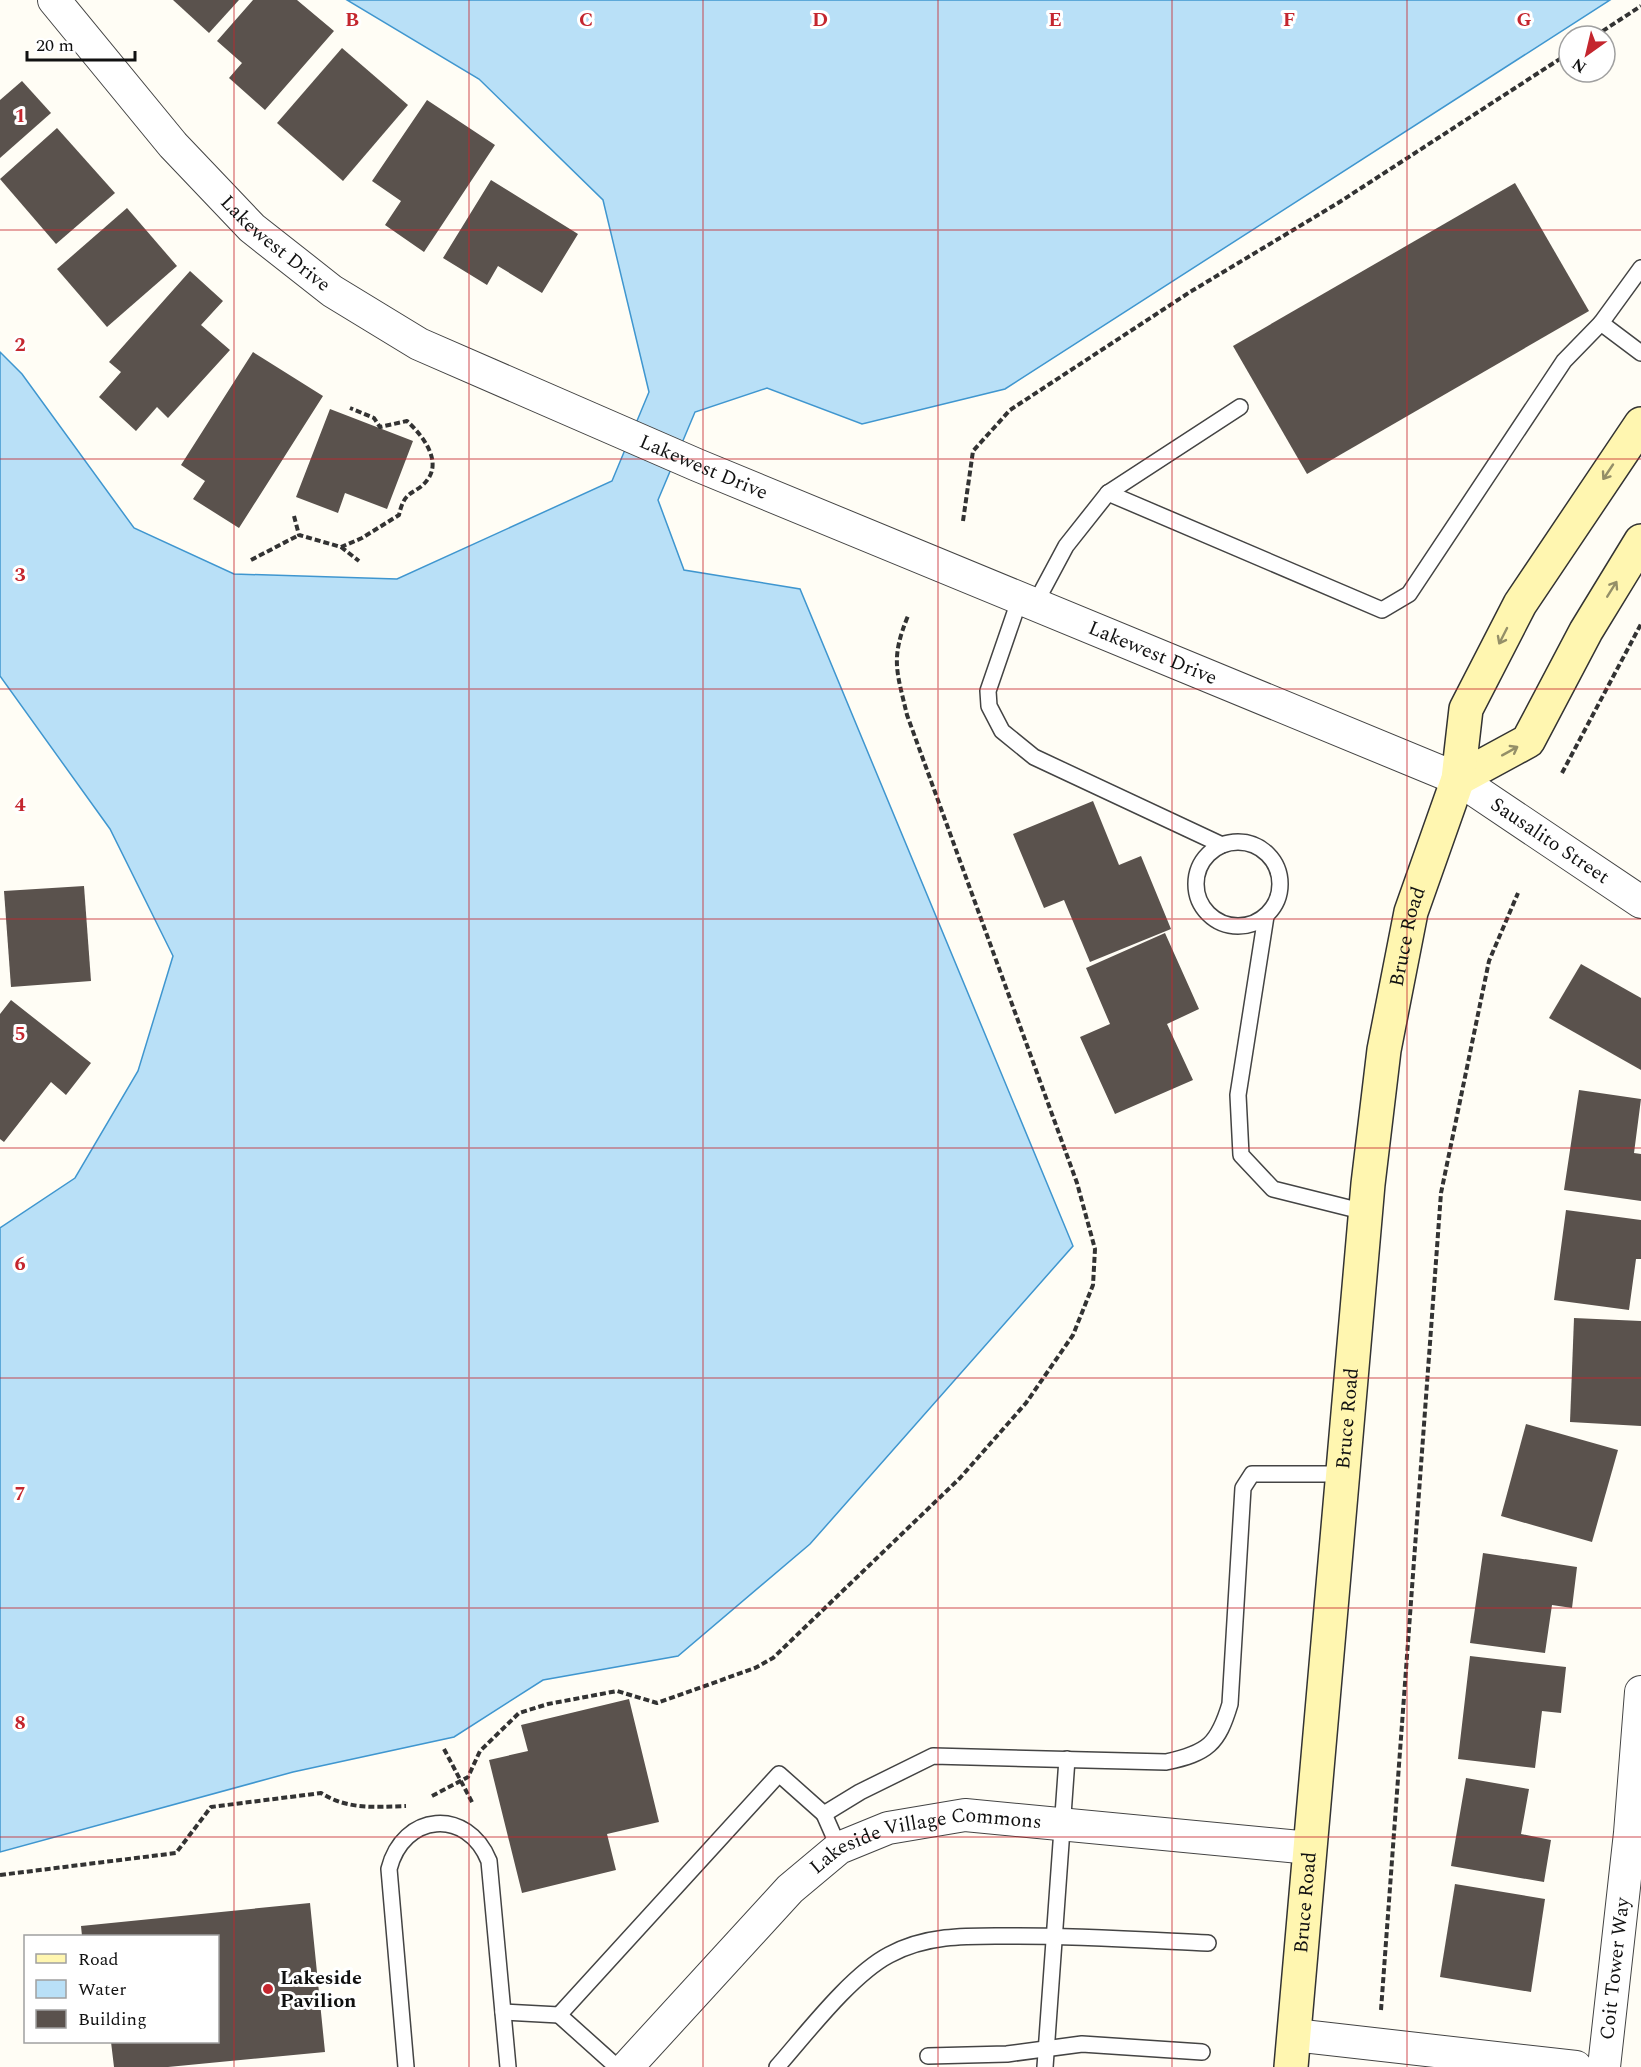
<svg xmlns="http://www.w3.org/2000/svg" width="1641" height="2067" font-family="Spectral,serif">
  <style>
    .water { fill: #b9e0f7; stroke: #3f96cf; stroke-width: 1.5 }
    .building { fill: #5a524d }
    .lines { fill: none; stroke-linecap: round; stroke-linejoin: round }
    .lane-casing { stroke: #444; stroke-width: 18 }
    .street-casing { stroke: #444; stroke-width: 34 }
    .secondary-casing { stroke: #333; stroke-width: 36 }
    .path { stroke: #333; stroke-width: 4; stroke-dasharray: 6 3; stroke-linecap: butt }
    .lane { stroke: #fff; stroke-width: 15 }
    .street { stroke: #fff; stroke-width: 32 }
    .secondary { stroke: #fff6b0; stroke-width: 33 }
    .oneway { stroke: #948f68 }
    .grid { fill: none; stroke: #c4262e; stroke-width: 1.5; stroke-opacity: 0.55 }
    .poi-dot { fill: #c4262e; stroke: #fff; stroke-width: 2 }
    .labels { text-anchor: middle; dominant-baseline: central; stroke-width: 6; stroke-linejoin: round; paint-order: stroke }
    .street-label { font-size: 20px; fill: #111; stroke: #fff }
    .poi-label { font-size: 20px; font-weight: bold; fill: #111; stroke: #fff; text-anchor: start }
    .grid-label { font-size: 20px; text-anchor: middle; font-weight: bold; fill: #c4262e; stroke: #fff; stroke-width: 6; stroke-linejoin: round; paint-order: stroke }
  </style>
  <rect width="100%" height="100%" fill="#fffdf5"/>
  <!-- water -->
  <path class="water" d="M347 0H1610L1005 389 862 424 767 388 695 412 658 500 684 570 800 589 1073 1246 810 1544 678 1656 543 1680 454 1737 293 1772 0 1852V1228L75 1178 138 1071 173 956 110 829 0 676V352L22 374 134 528 234 574 397 579 612 481 649 392 603 200 479 79Z"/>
  <!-- building -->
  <g class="building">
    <path d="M173 0H239L209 33Z"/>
    <path d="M253 0H297L334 31 265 110 229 78 242 63 217 41Z"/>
    <path d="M342 48 408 105 343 181 277 123Z"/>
    <path d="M22 81 51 113 0 158V100Z"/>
    <path d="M427 100 495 145 424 252 385 225 401 201 372 181Z"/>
    <path d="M57 128 115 193 56 244 0 179Z"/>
    <path d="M491 180 578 234 542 293 498 266 487 285 443 258Z"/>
    <path d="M1515 183 1589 311 1307 474 1233 346Z"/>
    <path d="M127 208 177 266 107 327 57 269Z"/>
    <path d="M190 271 223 301 201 325 230 350 168 418 157 407 136 431 99 397 121 372 109 362Z"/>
    <path d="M253 352 323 396 239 528 193 499 205 481 181 465Z"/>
    <path d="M330 409 413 441 387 509 345 493 338 513 296 497Z"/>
    <path d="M1093 801 1119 865 1141 856 1171 929 1090 962 1064 900 1044 908 1013 834Z"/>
    <path d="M84 886 91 981 11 987 4 891Z"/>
    <path d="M1165 933 1199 1009 1167 1024 1193 1080 1115 1114 1080 1037 1110 1024 1086 968Z"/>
    <path d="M1581 964 1641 998V1070L1549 1018Z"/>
    <path d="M11 1000 91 1063 66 1095 51 1082 4 1142 0 1139V1014Z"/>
    <path d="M1579 1090 1641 1099 1634 1153 1641 1154V1201L1564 1190Z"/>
    <path d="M1566 1210 1641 1220V1259H1636L1629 1310 1554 1300Z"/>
    <path d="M1574 1318 1641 1321V1426L1570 1422Z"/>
    <path d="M1526 1424 1618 1450 1592 1542 1501 1516Z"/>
    <path d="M1483 1553 1577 1567 1572 1608 1552 1605 1545 1653 1470 1643Z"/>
    <path d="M1470 1656 1566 1667 1561 1713 1542 1711 1535 1768 1458 1759Z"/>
    <path d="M629 1699 659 1822 607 1834 616 1870 522 1893 489 1760 528 1751 521 1725Z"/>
    <path d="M1466 1778 1529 1789 1521 1834 1551 1840 1544 1882 1451 1866Z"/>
    <path d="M1455 1884 1545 1899 1531 1992 1440 1977Z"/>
    <path d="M310 1903 325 2052 168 2067H114L111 2042H218V1936H82L81 1926Z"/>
  </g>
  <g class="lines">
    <!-- lane casing -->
    <g class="lane-casing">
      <g id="lane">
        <path d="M1601 323 1641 268"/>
        <path d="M1108 493 1240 407"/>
        <path d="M1020 598 988 691 989 706 1002 731 1034 757 1222 845"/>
        <path d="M1035 604 1066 546 1108 493 1382 610 1409 594 1564 361 1601 323 1641 353"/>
        <circle cx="1238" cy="884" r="42"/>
        <path d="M1266 916 1238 1095 1241 1155 1273 1189 1365 1212"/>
        <path d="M824 1814 839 1848"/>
        <path d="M503 2012 559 2015 779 1774 824 1814 860 1792 933 1756 1166 1762C1208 1753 1218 1744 1230 1704L1243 1488 1252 1474H1342"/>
        <path d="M559 2015 617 2067"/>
        <path d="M928 2056 1007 2054 1082 2044 1202 2052"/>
        <path d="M406 2067 389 1869C403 1813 467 1807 489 1861L508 2067"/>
        <path d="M777 2067C806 2034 851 1975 889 1955 929 1933 974 1936 1018 1936 1081 1936 1145 1940 1208 1943"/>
        <path d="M1045 2067 1067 1759"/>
      </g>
    </g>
    <!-- street casing -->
    <g class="street-casing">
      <g id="street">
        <path id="s1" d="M54 0 173 145 252 228 332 291 419 344 697 465 1458 779 1641 902"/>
        <path d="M1294 2035 1576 2067"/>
        <path id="s2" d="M627 2067 790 1889 839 1848 888 1828 965 1815 1310 1848"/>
        <path id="s3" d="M1604 2067 1630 1833 1641 1692"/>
      </g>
    </g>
    <!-- secondary casing -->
    <g class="secondary-casing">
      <g id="secondary">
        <path d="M1458 779 1528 741 1586 631 1641 541"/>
        <path id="s4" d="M1291 2067 1368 1184 1384 1050 1411 912 1458 779 1466 709 1520 604 1641 424"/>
      </g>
    </g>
    <!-- path -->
    <g class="path">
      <path d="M1595 36 1641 6"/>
      <path d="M294 516 299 535 341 547 362 538 399 515C405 487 416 496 428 479 442 459 421 434 407 421L380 427 374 418 350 408"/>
      <path d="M963 521 973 451 1010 410 1190 292 1338 203 1569 53"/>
      <path d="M341 547 359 561"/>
      <path d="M251 560 299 535"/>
      <path d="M1562 773 1641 624"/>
      <path d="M444 1749 473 1804"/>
      <path d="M432 1796 468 1777 480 1751 519 1713 548 1704 617 1691 657 1703 755 1668 773 1658 960 1478 1026 1403 1073 1335 1093 1285 1095 1249 1077 1183 907 715C897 672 890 659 908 616"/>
      <path d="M0 1875 176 1853 211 1807 321 1793C348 1810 375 1807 406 1806"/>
      <path d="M1381 2010 1441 1193 1489 961 1518 893"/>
    </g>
    <!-- lane -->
    <use href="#lane" class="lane"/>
    <!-- street -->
    <use href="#street" class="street"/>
    <!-- secondary -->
    <use href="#secondary" class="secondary"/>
  </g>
  <!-- one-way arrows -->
  <defs><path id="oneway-shaft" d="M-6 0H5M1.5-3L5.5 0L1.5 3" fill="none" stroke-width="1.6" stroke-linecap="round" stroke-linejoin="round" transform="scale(1.5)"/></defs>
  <g class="oneway">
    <use href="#oneway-shaft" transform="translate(1608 472) rotate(124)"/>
    <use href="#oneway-shaft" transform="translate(1612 589) rotate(-58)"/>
    <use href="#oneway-shaft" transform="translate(1503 636) rotate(117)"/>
    <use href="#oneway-shaft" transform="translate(1510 751) rotate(-29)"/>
  </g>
  <!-- grid -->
  <path class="grid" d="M234 0V2067M469 0V2067M703 0V2067M938 0V2067M1172 0V2067M1407 0V2067M0 230H1641M0 459H1641M0 689H1641M0 919H1641M0 1148H1641M0 1378H1641M0 1608H1641M0 1837H1641"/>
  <!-- markers -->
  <circle class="poi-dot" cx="268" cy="1989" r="6"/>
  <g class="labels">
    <!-- street labels -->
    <g class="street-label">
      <text stroke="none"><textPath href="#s1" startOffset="330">Lakewest Drive</textPath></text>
      <text stroke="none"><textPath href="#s1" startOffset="816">Lakewest Drive</textPath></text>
      <text stroke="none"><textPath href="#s1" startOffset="1302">Lakewest Drive</textPath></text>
      <text stroke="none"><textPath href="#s1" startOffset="1743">Sausalito Street</textPath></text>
      <text stroke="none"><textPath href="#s4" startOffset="1137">Bruce Road</textPath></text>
      <text stroke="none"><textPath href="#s4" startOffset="651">Bruce Road</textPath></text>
      <text stroke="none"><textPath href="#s2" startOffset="392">Lakeside Village Commons</textPath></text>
      <text stroke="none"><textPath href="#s4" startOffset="165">Bruce Road</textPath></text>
      <text stroke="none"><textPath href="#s3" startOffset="99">Coit Tower Way</textPath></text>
    </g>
    <!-- poi labels -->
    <g class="poi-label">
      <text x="280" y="1978">Lakeside<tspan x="280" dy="23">Pavilion</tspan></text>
    </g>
  </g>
  <g class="grid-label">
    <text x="352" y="26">B</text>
    <text x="586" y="26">C</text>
    <text x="820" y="26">D</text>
    <text x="1055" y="26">E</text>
    <text x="1289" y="26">F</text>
    <text x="1524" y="26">G</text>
    <text x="20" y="122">1</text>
    <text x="20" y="351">2</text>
    <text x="20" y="581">3</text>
    <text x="20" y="811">4</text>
    <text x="20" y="1040">5</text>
    <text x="20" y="1270">6</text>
    <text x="20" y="1500">7</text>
    <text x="20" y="1729">8</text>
  </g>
  <!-- legend -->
  <rect x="24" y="1935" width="195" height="108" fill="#ffffff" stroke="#a0a0a0" stroke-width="1.5"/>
  <rect x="36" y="1954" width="30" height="9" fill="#fff6b0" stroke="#a0a0a0" stroke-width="1.5"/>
  <text x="78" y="1965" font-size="18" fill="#111111">Road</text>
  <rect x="36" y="1980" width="30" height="18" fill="#b9e0f7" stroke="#a0a0a0" stroke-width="1.5"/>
  <text x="78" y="1995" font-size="18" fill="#111111">Water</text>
  <rect x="36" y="2010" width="30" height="18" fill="#5a524d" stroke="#a0a0a0" stroke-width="1.5"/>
  <text x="78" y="2025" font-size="18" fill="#111111">Building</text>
  <!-- north arrow -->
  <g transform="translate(1587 54) rotate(214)"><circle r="28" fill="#ffffff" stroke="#a0a0a0" stroke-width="1.5"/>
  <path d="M0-4.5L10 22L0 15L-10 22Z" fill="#c4262e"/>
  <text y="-9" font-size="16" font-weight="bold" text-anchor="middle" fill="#111111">N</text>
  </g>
  <!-- scale -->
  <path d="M27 51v9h108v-9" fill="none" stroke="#111111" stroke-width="3"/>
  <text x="36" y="51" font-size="18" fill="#111111" stroke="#ffffff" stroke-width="4.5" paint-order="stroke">20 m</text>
</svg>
